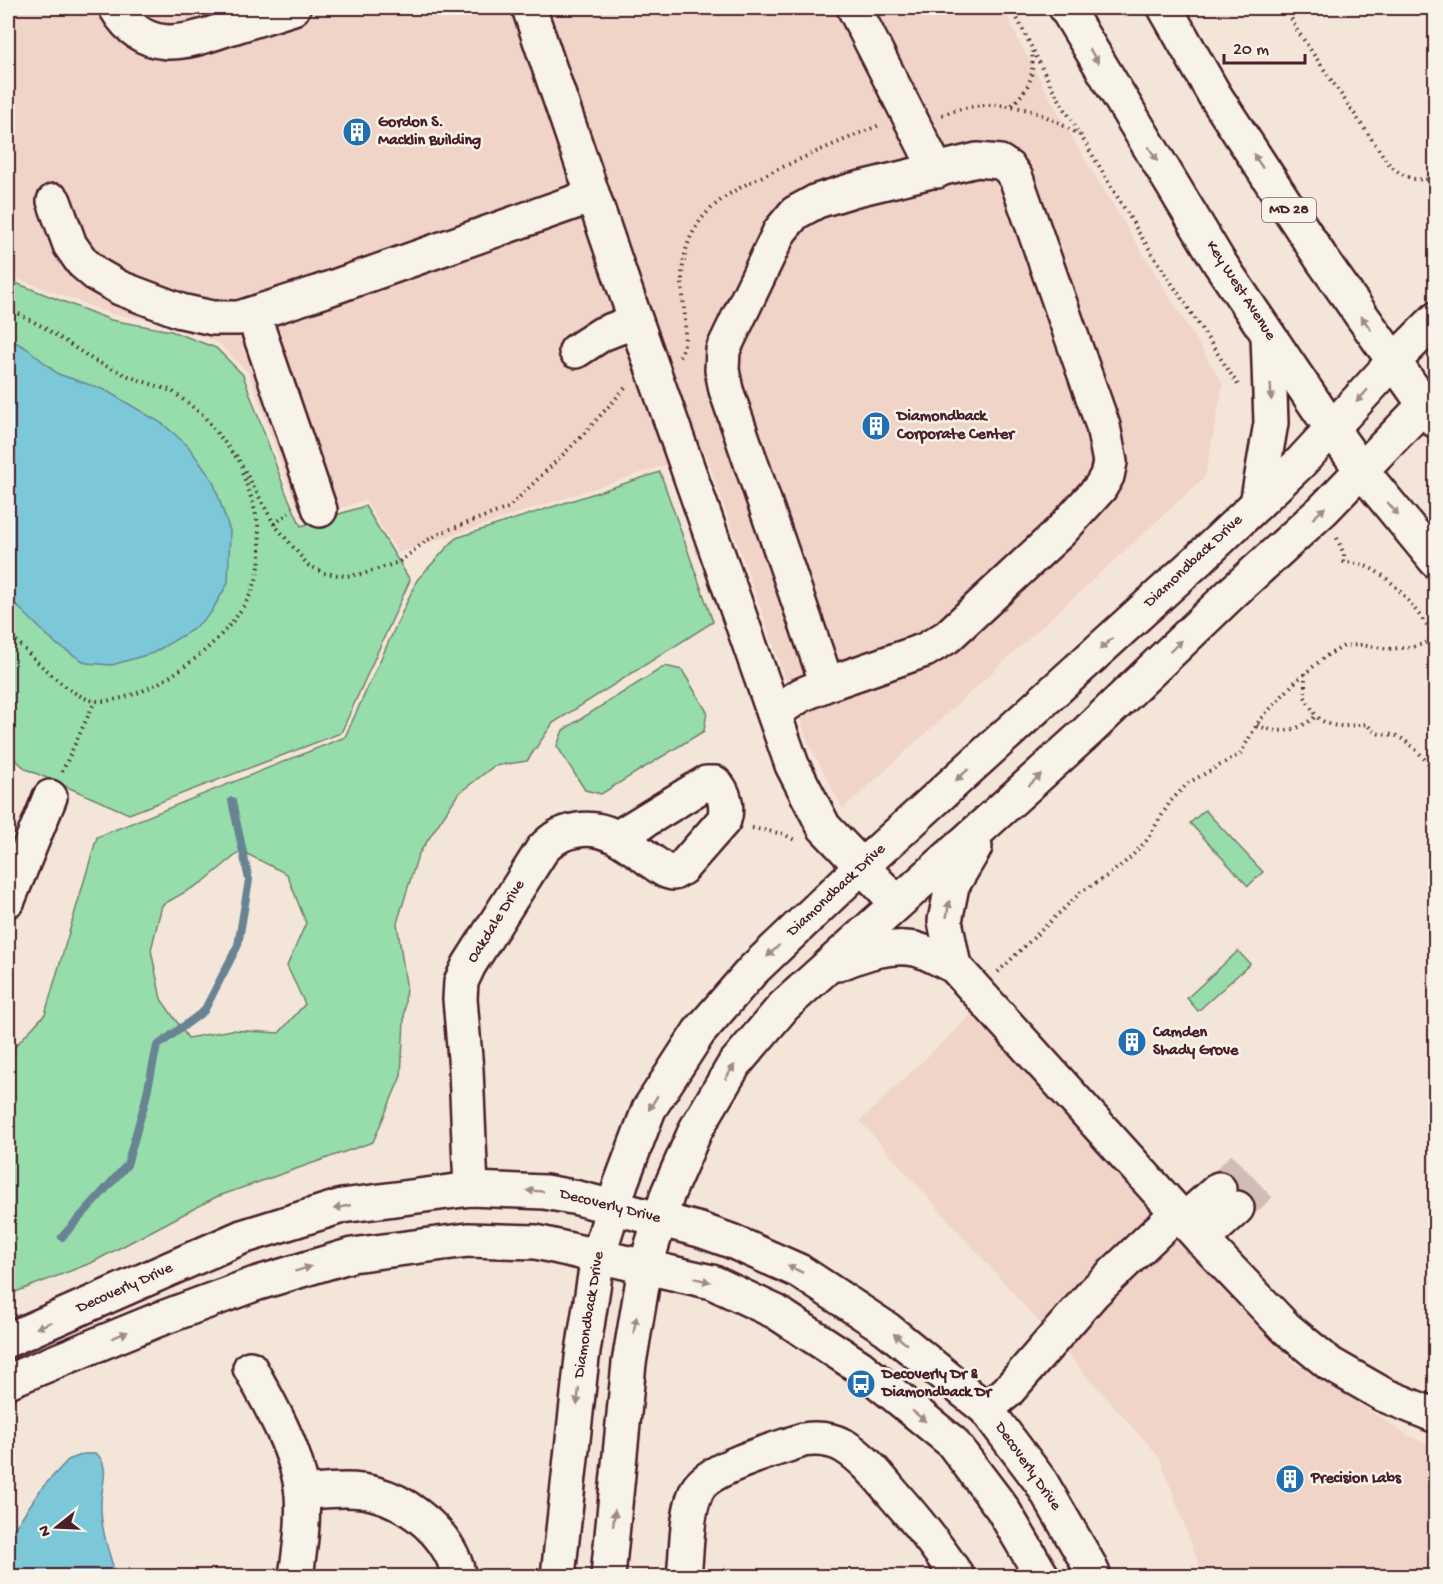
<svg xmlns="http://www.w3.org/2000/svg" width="1443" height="1584" font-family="'Gochi Hand',sans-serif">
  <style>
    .built { fill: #f0d4c7 }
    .green { fill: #96ddab; stroke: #707e6b; stroke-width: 1.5; fill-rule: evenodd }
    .water { fill: #7bc8d9; stroke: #678493; stroke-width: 1.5 }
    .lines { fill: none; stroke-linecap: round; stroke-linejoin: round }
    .stream { stroke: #678493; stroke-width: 8 }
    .minor-tunnel { stroke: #d2bdb6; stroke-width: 33; stroke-dasharray: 33 16; stroke-linecap: butt }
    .minor-casing { stroke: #4a1f2b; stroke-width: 38 }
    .major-casing { stroke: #4a1f2b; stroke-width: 38 }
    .path { stroke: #4a1f2b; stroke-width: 4; stroke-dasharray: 1.5 4.5; stroke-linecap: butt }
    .minor { stroke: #f7f3e8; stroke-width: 33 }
    .major { stroke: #f7f3e8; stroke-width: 33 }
    .oneway { fill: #a0898a }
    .labels { text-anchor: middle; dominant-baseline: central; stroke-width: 5; stroke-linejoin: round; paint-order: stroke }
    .shield { fill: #f7f3e8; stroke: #7e5f64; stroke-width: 1.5 }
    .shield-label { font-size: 15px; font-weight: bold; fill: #4a1f2b }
    .poi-label { font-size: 16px; font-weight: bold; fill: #4a1f2b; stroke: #f7f3e8; text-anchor: start }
    .street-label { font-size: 16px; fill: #4a1f2b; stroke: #f7f3e8 }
  </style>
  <rect width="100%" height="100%" fill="#f4e5d9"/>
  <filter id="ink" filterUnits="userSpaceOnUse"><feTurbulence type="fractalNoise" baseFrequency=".0167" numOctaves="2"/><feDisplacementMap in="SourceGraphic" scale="12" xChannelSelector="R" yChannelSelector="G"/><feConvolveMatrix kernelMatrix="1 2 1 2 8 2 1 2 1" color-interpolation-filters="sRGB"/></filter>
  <g filter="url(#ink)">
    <!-- built -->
    <g class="built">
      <path d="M8 8H1004L1019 42 1080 151 1223 384 1205 477 843 809 808 742 705 452 398 553 365 500 304 520 291 492 249 373 219 343 170 323 112 314 8 275Z"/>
      <path d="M972 1014 1293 1362 1411 1437 1435 1447V1576H1203L1160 1458 860 1121Z"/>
    </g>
    <!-- green -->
    <g class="green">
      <path d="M8 280 111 320 171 331 216 348 243 375 286 493 301 526 365 506 410 580 341 733 129 814 26 769 8 753Z"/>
      <path d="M660 472 713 622 553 723 527 761 494 766 458 794 418 855 397 923 406 984 401 1076 373 1142 216 1197 91 1263 8 1295V1054L45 1014 97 837 345 737 417 580 456 538ZM241 851 287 874 306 923 287 966 305 1004 279 1033 231 1030 188 1038 161 999 151 950 162 905 203 882Z"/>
      <path d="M665 666 682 670 707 712 704 731 601 794 585 790 557 746 563 730Z"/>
      <path d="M1205 810 1263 872 1248 886 1190 823Z"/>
      <path d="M1238 951 1250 964 1198 1011 1187 998Z"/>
    </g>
    <!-- water -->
    <g class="water">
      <path d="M8 338 28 349 58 374 105 390 163 424 188 446 213 481 230 531 228 583 210 614 192 630 153 653 112 665 86 663 56 644 8 597Z"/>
      <path d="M84 1454H97C111 1468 101 1486 101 1503 100 1527 109 1553 116 1576H8V1540L14 1529 41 1489 68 1460Z"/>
    </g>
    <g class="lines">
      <!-- stream -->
      <path class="stream" d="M62 1237 127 1165 145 1102 157 1046 204 1011 238 945 249 880 232 801"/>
      <!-- minor-tunnel -->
      <g class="minor-tunnel">
        <path d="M1219 1189 1251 1158"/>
        <path d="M1237 1208 1269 1178"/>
      </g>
      <!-- minor casing -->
      <g class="minor-casing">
        <g id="minor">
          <path d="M116 8C144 55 183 44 226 29 249 22 271 15 293 8"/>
          <path d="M529 8 632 310 792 765 824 827 897 903"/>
          <path d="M854 8 937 171"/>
          <path d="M54 201 70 245 82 262 97 275 120 288 181 311 213 318H239L314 294 592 196"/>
          <path d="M253 314 320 510"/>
          <path d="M576 351 602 334 635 321"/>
          <path d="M774 713 801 695 827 684 925 650 947 637 1061 531 1100 488 1107 476 1110 462 1103 426 1016 178 1009 168 1000 162 977 160 853 190 817 201 795 213 780 231 723 350 722 370 726 390 827 684"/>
          <path d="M8 900 50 797"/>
          <path d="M838 964C862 954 889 944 915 949 928 952 942 961 954 966L1202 1240 1286 1328 1330 1364 1384 1395 1436 1416"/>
          <path d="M954 966 945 921 952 886 975 847"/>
          <path d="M471 1189 466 1070 460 999 461 982 469 965 542 850C553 838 561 833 578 830 608 825 631 846 654 863 660 867 666 873 674 873L682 868 724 820C728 808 725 792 715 783H706L618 837"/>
          <path d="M1184 1220 1219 1189"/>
          <path d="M1202 1240 1237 1208"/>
          <path d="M8 1340 242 1237 342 1206 471 1189 545 1192 578 1198 700 1230 731 1241 799 1271 887 1329 986 1409 1041 1482 1088 1563 1094 1576"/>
          <path d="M250 1368C270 1404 298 1452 302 1494 304 1522 300 1549 296 1576"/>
          <path d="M8 1381 157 1320 255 1284 352 1255 468 1240 536 1242 712 1282 776 1312 860 1367 952 1442 1002 1508 1042 1576"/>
          <path d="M986 1409 1007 1392 1094 1292 1177 1213"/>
          <path d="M302 1493C326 1491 353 1487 376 1494 404 1501 435 1525 449 1550 454 1558 457 1568 459 1576"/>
          <path d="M558 1576 582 1358 598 1256 621 1183 649 1109 699 1032 752 971 861 867 1198 560 1300 463 1393 362 1436 319"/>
          <path d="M608 1576 629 1363 645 1268 668 1193 696 1129 734 1065 784 1006 1088 731 1232 593 1323 510 1436 393"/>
          <path d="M684 1576C687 1552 686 1512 697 1490 709 1467 778 1449 803 1440 817 1438 831 1439 844 1446 864 1458 880 1478 894 1495 917 1521 938 1547 957 1576"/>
        </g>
      </g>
      <!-- major casing -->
      <g class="major-casing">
        <g id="major">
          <path d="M1066 8 1219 262 1332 429 1362 471 1436 561"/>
          <path d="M1165 8 1214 94 1323 261 1436 421"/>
          <path d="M1257 504 1271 423 1268 335"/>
        </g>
      </g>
      <!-- path -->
      <g class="path">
        <path d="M1012 8 1050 84 1139 233 1240 388"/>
        <path d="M1286 8 1297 30 1388 163C1403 178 1415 182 1436 178"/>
        <path d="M1012 105C1030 88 1034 76 1032 51"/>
        <path d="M942 115C993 95 1035 106 1079 135"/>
        <path d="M8 308 45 328 95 361 133 378 172 391 203 415 236 457"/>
        <path d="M679 356C691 341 682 300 682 280 683 211 731 190 785 166 817 151 849 138 882 124"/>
        <path d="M236 455 274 524 308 565 324 573 345 576 363 574 399 562 426 541 445 531 508 508 580 438 627 386"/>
        <path d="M274 524 289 513"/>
        <path d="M1337 538 1344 554V562C1388 563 1411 606 1436 637"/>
        <path d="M8 632C27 651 69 699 96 701 154 704 248 628 258 572 265 537 254 502 241 470"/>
        <path d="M1305 673V697L1316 716"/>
        <path d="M1257 725C1279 735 1297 732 1316 716 1331 730 1348 726 1367 724 1379 741 1387 730 1401 738 1414 746 1427 761 1436 773"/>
        <path d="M62 772 95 701"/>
        <path d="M752 828 784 834 796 841"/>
        <path d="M998 972 1081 892 1110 874 1129 859 1146 841 1170 802 1188 783 1240 754 1259 721 1296 681 1326 656 1344 646 1361 645 1389 649 1413 647 1436 640"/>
        <path d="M1434 1444 1436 1464"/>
      </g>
      <!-- minor -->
      <use href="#minor" class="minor"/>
      <!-- major -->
      <use href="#major" class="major"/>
    </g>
    <!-- one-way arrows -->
    <defs><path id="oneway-solid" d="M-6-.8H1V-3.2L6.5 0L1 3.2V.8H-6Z" transform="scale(1.5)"/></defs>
    <g class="oneway">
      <use href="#oneway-solid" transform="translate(1094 56) rotate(59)"/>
      <use href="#oneway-solid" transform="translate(1153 154) rotate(59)"/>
      <use href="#oneway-solid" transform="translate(1258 161) rotate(-123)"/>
      <use href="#oneway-solid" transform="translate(1366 323) rotate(-125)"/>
      <use href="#oneway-solid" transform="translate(1271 392) rotate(88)"/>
      <use href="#oneway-solid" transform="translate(1362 396) rotate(132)"/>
      <use href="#oneway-solid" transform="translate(1393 509) rotate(51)"/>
      <use href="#oneway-solid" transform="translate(1319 513) rotate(-43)"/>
      <use href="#oneway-solid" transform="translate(1106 644) rotate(138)"/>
      <use href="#oneway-solid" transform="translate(1176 646) rotate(-44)"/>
      <use href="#oneway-solid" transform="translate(962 775) rotate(138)"/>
      <use href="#oneway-solid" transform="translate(1035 780) rotate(-43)"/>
      <use href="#oneway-solid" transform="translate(948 909) rotate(-80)"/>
      <use href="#oneway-solid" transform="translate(773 951) rotate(136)"/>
      <use href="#oneway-solid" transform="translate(730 1072) rotate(-58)"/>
      <use href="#oneway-solid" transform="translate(653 1103) rotate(121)"/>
      <use href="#oneway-solid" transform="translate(535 1191) rotate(-177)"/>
      <use href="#oneway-solid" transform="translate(342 1207) rotate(167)"/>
      <use href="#oneway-solid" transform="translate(303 1269) rotate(-17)"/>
      <use href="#oneway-solid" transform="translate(795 1269) rotate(-154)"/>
      <use href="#oneway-solid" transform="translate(702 1280) rotate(13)"/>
      <use href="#oneway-solid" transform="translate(44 1325) rotate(157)"/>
      <use href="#oneway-solid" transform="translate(635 1325) rotate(-80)"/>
      <use href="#oneway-solid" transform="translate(120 1335) rotate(-22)"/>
      <use href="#oneway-solid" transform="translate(900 1339) rotate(-141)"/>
      <use href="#oneway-solid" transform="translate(578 1397) rotate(96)"/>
      <use href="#oneway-solid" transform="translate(919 1416) rotate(39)"/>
      <use href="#oneway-solid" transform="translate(614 1518) rotate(-84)"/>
    </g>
  </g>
  <!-- icons -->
  <defs>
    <g id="building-disc" transform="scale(1.5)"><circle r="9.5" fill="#1f6fb2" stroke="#f7f3e8"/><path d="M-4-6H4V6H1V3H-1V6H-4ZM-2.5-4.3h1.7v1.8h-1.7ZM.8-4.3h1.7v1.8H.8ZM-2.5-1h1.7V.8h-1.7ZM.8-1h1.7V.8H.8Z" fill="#fff"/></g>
    <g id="bus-disc" transform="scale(1.5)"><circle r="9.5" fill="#1f6fb2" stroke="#f7f3e8"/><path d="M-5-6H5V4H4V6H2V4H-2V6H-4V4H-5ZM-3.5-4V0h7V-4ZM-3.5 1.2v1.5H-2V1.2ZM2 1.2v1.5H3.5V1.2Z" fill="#fff"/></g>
  </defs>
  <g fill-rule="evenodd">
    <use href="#building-disc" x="357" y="132"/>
    <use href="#building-disc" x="876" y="426"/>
    <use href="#building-disc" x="1132" y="1042"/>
    <use href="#bus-disc" x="861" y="1384"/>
    <use href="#building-disc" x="1290" y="1479"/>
  </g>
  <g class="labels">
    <!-- shield labels -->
    <rect class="shield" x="1262" y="198" width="54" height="24" rx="4.5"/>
    <g class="shield-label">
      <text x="1289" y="210">MD 28</text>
    </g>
    <!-- poi labels -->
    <g class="poi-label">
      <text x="378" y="123">Gordon S.<tspan x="378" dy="18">Macklin Building</tspan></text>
      <text x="897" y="417">Diamondback<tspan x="897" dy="18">Corporate Center</tspan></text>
      <text x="1153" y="1033">Camden<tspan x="1153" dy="18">Shady Grove</tspan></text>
      <text x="882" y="1375">Decoverly Dr &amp;<tspan x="882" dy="18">Diamondback Dr</tspan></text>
      <text x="1311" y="1479">Precision Labs</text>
    </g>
    <!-- street labels -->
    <g class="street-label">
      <text transform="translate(1240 291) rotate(57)">Key West Avenue</text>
      <text transform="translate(1194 562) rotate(-43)">Diamondback Drive</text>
      <text transform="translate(837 891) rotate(-43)">Diamondback Drive</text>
      <text transform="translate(497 922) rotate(-58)">Oakdale Drive</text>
      <text transform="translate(610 1207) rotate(14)">Decoverly Drive</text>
      <text transform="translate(125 1289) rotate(-24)">Decoverly Drive</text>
      <text transform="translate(590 1315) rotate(-81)">Diamondback Drive</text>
      <text transform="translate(1027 1467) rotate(55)">Decoverly Drive</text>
    </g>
  </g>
  <!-- margin -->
  <rect width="1443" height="1584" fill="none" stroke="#f7f3e8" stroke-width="30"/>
  <rect x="15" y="15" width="1413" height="1554" fill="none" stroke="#4a1f2b" stroke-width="2" filter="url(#ink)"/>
  <!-- north arrow -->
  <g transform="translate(57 1527) rotate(252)" stroke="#f7f3e8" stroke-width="4.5" paint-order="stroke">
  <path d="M0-4.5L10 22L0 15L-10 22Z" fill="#4a1f2b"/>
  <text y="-9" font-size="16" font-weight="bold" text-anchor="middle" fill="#4a1f2b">N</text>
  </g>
  <!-- scale -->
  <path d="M1224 54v9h81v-9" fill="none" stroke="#4a1f2b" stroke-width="3"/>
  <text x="1233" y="54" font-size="18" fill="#4a1f2b" stroke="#f7f3e8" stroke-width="4.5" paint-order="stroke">20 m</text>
</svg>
